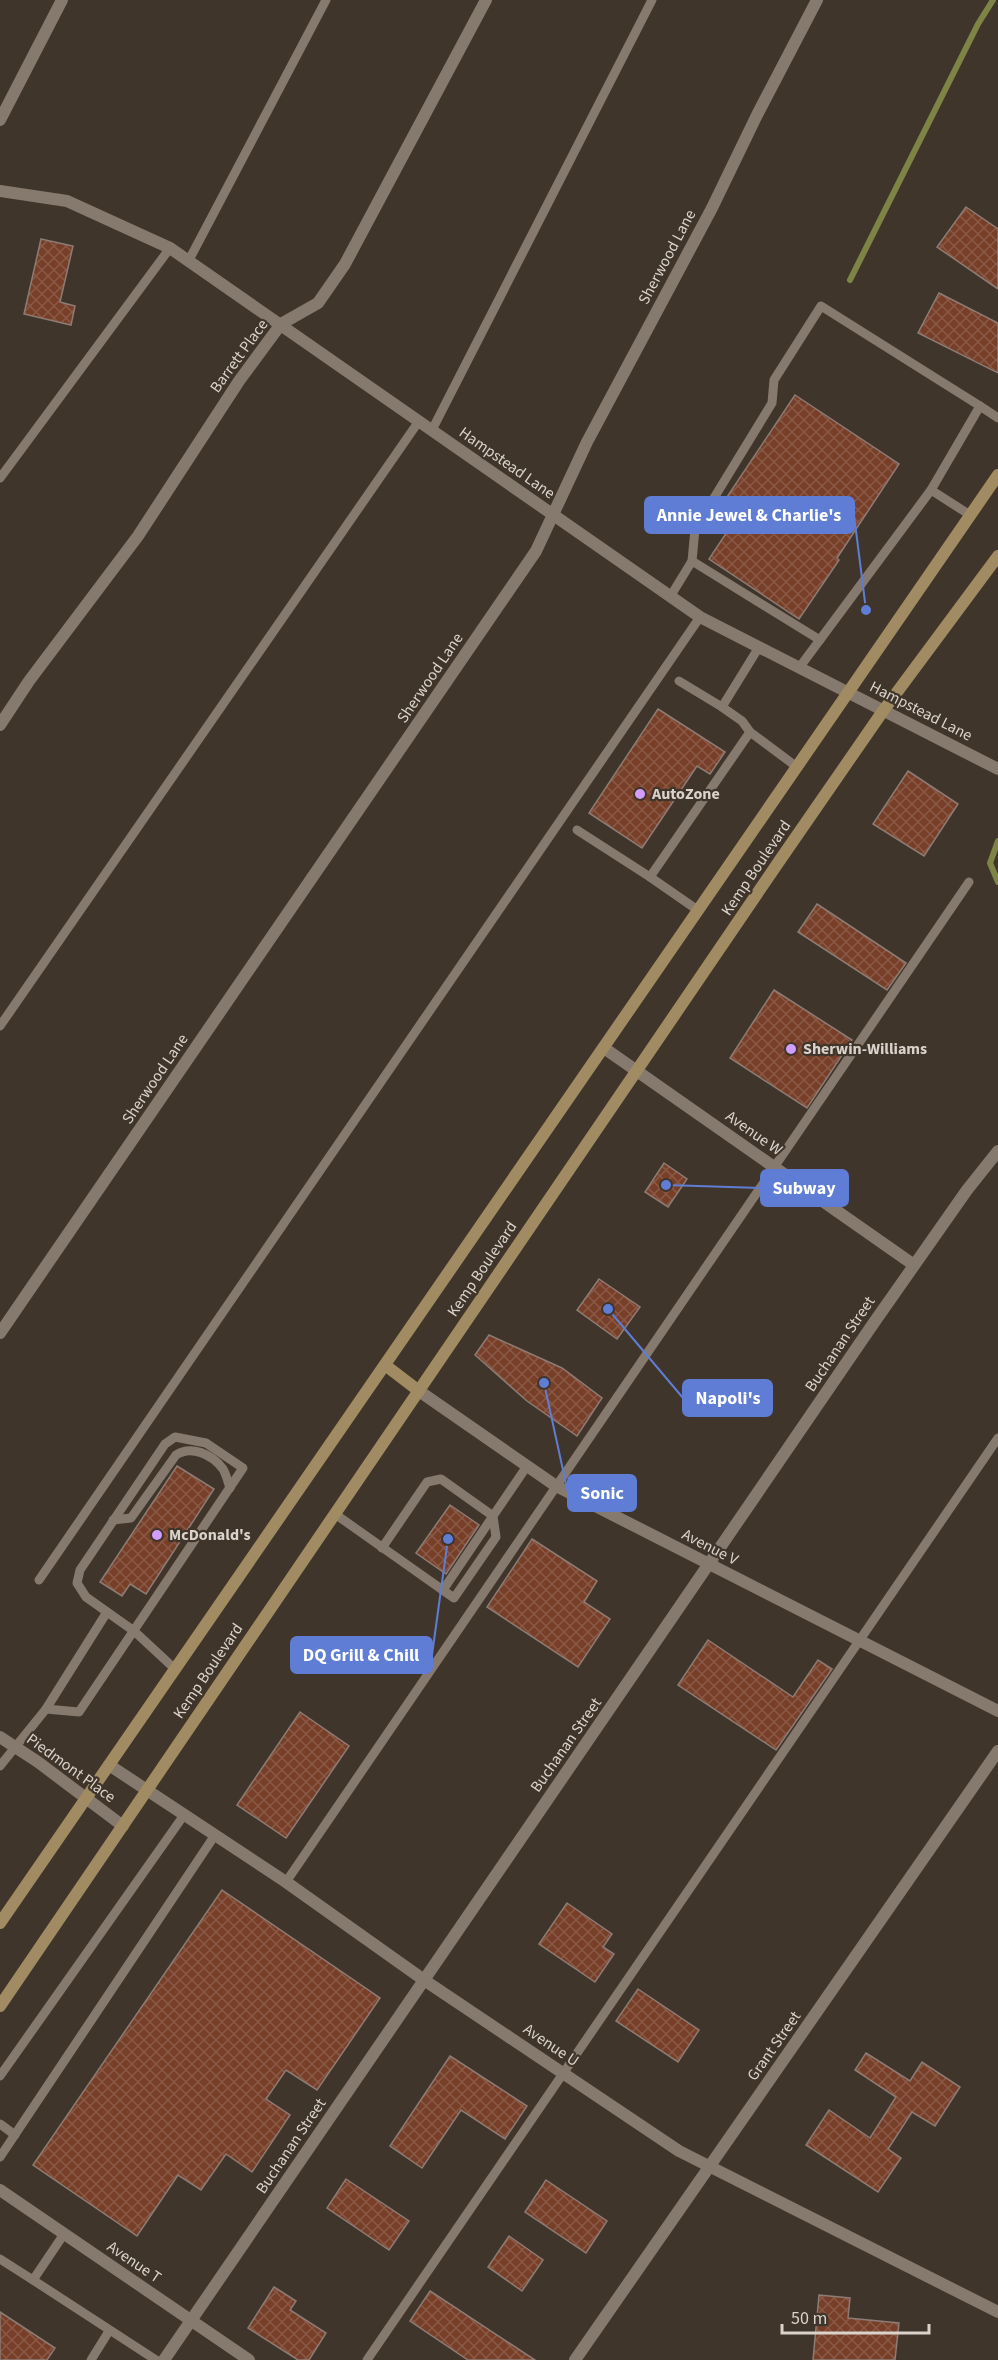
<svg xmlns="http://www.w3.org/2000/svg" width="998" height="2360" font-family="'Source Sans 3',sans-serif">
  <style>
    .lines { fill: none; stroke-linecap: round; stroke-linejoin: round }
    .stream { stroke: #7e8445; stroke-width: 6 }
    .building { fill: url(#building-cross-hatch); stroke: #8d7c75; stroke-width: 1.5 }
    .service { stroke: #86796d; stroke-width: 9 }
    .minor { stroke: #86796d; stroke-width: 12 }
    .tertiary { stroke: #86796d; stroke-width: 12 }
    .secondary { stroke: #a08b62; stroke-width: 12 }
    .poi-dot { fill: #d19dfe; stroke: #40352a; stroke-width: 2 }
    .labels { text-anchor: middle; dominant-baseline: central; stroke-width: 4.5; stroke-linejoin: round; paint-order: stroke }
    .street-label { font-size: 16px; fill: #dad3cc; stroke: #40352a }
    .poi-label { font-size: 16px; font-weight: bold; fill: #dad3cc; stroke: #40352a; text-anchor: start }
    .leader { fill: none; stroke: #5f7dd4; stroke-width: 2 }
    .callout-dot { fill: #5f7dd4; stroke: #40352a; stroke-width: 2 }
    .callout { fill: #5f7dd4; stroke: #5f7dd4; stroke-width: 2 }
    .callout-label { font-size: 18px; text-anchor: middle; font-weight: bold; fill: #fff }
  </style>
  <defs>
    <pattern id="building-cross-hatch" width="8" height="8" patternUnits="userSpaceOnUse" patternTransform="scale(1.5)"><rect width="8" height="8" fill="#783f28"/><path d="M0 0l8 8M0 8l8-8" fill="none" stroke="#8b5a46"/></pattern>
  </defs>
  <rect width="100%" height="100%" fill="#40352a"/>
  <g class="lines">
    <!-- stream -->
    <g class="stream">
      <path d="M850 280 978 24 993 0"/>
      <path d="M998 841 990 863 998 882"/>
    </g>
  </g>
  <!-- building -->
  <g class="building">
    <path d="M966 207 998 229V289L937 247Z"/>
    <path d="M41 239 73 246 60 302 75 306 71 325 24 314Z"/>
    <path d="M939 293 998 323V373L918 333Z"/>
    <path d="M795 395 899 464 837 558 839 560 799 619 709 559 739 514 723 503Z"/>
    <path d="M658 709 725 752 710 774 697 766 642 848 589 813Z"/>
    <path d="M908 771 958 804 924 856 873 824Z"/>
    <path d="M817 904 906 963 887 990 798 932Z"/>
    <path d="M774 990 852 1040 807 1108 730 1058Z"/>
    <path d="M664 1163 687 1179 668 1207 645 1192Z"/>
    <path d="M599 1279 640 1307 617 1339 577 1310Z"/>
    <path d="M489 1335 562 1368 602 1398 577 1436 527 1401 475 1355Z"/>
    <path d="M177 1466 214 1489 146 1594 130 1584 122 1596 100 1582Z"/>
    <path d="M450 1505 479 1525 446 1574 416 1553Z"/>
    <path d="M532 1539 597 1581 584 1602 610 1619 578 1667 487 1607Z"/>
    <path d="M708 1640 793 1697 818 1660 832 1669 776 1750 678 1685Z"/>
    <path d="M300 1712 349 1746 286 1838 237 1805Z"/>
    <path d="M222 1890 380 1998 317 2090 286 2070 266 2099 290 2115 252 2172 226 2154 201 2190 178 2175 137 2236 33 2165Z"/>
    <path d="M567 1903 612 1934 603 1947 614 1954 595 1982 539 1944Z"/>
    <path d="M638 1989 699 2030 678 2062 616 2021Z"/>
    <path d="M866 2053 910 2081 922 2062 960 2087 935 2126 912 2112 888 2149 901 2158 878 2192 806 2145 829 2110 870 2138 896 2097 855 2070Z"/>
    <path d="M450 2056 527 2106 505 2139 461 2110 422 2168 390 2146Z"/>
    <path d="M346 2179 409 2221 389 2250 327 2208Z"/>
    <path d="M546 2180 607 2221 586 2253 525 2212Z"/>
    <path d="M509 2236 543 2260 522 2291 488 2267Z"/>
    <path d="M274 2287 296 2301 290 2310 326 2333 309 2360H298L248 2328Z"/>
    <path d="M430 2291 535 2360H468L410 2321Z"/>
    <path d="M819 2295 850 2298 848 2318 899 2323 895 2360H813Z"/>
    <path d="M0 2312 55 2348 47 2360H0Z"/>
  </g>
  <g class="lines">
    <!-- service -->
    <g class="service">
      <path d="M189 260 326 0"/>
      <path d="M432 430 652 0"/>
      <path d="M0 478 170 248"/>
      <path d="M931 490 980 406 998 418"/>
      <path d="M692 561 695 529 772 403 774 380 821 306 980 406"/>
      <path d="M670 597 692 561 820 640"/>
      <path d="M759 647 722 707 742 721 750 732 797 767"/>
      <path d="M799 668 931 490 970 515"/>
      <path d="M679 681 722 707"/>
      <path d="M577 830 650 877"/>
      <path d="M699 911 650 877 750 732"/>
      <path d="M0 1026 419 421"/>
      <path d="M335 1514 454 1598 496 1537 493 1516 527 1466"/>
      <path d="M113 1520 131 1518 176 1455C191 1445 212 1454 223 1469 226 1474 228 1482 230 1488"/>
      <path d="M382 1548 427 1482 441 1479 493 1516 443 1590"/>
      <path d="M39 1580 700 617"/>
      <path d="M46 1709 79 1712C133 1631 188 1550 243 1468L206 1443 175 1437 165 1444 80 1570 77 1583 86 1597 134 1631 175 1669"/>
      <path d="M0 1766 46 1709 107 1612"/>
      <path d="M286 1882 969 882"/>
      <path d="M0 2076 184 1815"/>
      <path d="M0 2124 15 2135"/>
      <path d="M0 2157 215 1835"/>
      <path d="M0 2259 33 2280 64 2234"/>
      <path d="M33 2280 156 2360"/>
      <path d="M91 2360 109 2331"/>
      <path d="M367 2360 998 1438"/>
    </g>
    <!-- minor -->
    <g class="minor">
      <path d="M0 120 62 0"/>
      <path d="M0 725 29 681 138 536 239 381 281 324 318 303 345 264 486 0"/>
      <path d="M604 1048 914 1265"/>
      <path d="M0 1333 536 551 587 442 712 208 757 115 817 0"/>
      <path d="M419 1391 556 1486 998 1711"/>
      <path d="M0 1737 38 1762 123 1826"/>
      <path d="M109 1765 286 1882 424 1980 679 2151 998 2312"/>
      <path d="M0 2190 249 2360"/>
      <path d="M164 2360 873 1324 967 1190 998 1151"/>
      <path d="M575 2360 998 1751"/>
    </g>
    <!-- tertiary -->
    <path class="tertiary" d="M0 191 67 201 170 248 700 617 998 769"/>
    <!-- secondary -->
    <g class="secondary">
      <path d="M385 1365 419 1391"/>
      <path d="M0 1923 998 475"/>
      <path d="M0 2006 780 860 883 711 998 556"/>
    </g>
  </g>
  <!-- markers -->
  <g class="poi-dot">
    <circle cx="640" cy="794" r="6"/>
    <circle cx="791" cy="1049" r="6"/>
    <circle cx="157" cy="1535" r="6"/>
  </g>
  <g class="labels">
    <!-- street labels -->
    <g class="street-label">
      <text transform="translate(667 257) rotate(-62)">Sherwood Lane</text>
      <text transform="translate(239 356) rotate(-54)">Barrett Place</text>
      <text transform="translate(507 463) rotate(35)">Hampstead Lane</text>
      <text transform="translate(430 678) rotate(-56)">Sherwood Lane</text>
      <text transform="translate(921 711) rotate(27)">Hampstead Lane</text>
      <text transform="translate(756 868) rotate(-56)">Kemp Boulevard</text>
      <text transform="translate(155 1079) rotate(-56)">Sherwood Lane</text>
      <text transform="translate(754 1133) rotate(35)">Avenue W</text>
      <text transform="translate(482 1269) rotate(-56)">Kemp Boulevard</text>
      <text transform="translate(840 1344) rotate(-56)">Buchanan Street</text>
      <text transform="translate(710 1547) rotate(27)">Avenue V</text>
      <text transform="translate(208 1671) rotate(-56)">Kemp Boulevard</text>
      <text transform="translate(566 1745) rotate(-55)">Buchanan Street</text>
      <text transform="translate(71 1768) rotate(36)">Piedmont Place</text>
      <text transform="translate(551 2045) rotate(34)">Avenue U</text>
      <text transform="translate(774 2046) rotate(-55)">Grant Street</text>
      <text transform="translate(291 2146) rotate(-56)">Buchanan Street</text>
      <text transform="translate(134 2262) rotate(34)">Avenue T</text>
    </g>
    <!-- poi labels -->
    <g class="poi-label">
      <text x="652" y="794">AutoZone</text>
      <text x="803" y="1049">Sherwin-Williams</text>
      <text x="169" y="1535">McDonald's</text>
    </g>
  </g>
  <!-- callouts -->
  <path class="leader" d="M866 610L854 515M666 1185L761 1188M608 1309L683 1398M544 1383L568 1493M448 1539L432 1655"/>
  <g class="callout-dot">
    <circle cx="866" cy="610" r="6"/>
    <circle cx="666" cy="1185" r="6"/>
    <circle cx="608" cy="1309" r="6"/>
    <circle cx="544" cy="1383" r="6"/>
    <circle cx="448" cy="1539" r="6"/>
  </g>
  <g class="callout">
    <rect x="645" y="497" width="209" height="36" rx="6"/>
    <rect x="761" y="1170" width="87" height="36" rx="6"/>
    <rect x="683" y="1380" width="89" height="36" rx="6"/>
    <rect x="568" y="1475" width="68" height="36" rx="6"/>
    <rect x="291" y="1637" width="141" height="36" rx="6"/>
  </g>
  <g class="callout-label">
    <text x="749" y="521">Annie Jewel &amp; Charlie's</text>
    <text x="804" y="1194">Subway</text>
    <text x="728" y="1404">Napoli's</text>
    <text x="602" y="1499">Sonic</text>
    <text x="361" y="1661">DQ Grill &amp; Chill</text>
  </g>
  <!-- scale -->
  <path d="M782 2324v9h147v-9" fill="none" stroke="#dad3cc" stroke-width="3"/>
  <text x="791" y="2324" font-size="18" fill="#dad3cc" stroke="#40352a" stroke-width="4.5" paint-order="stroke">50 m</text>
</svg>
